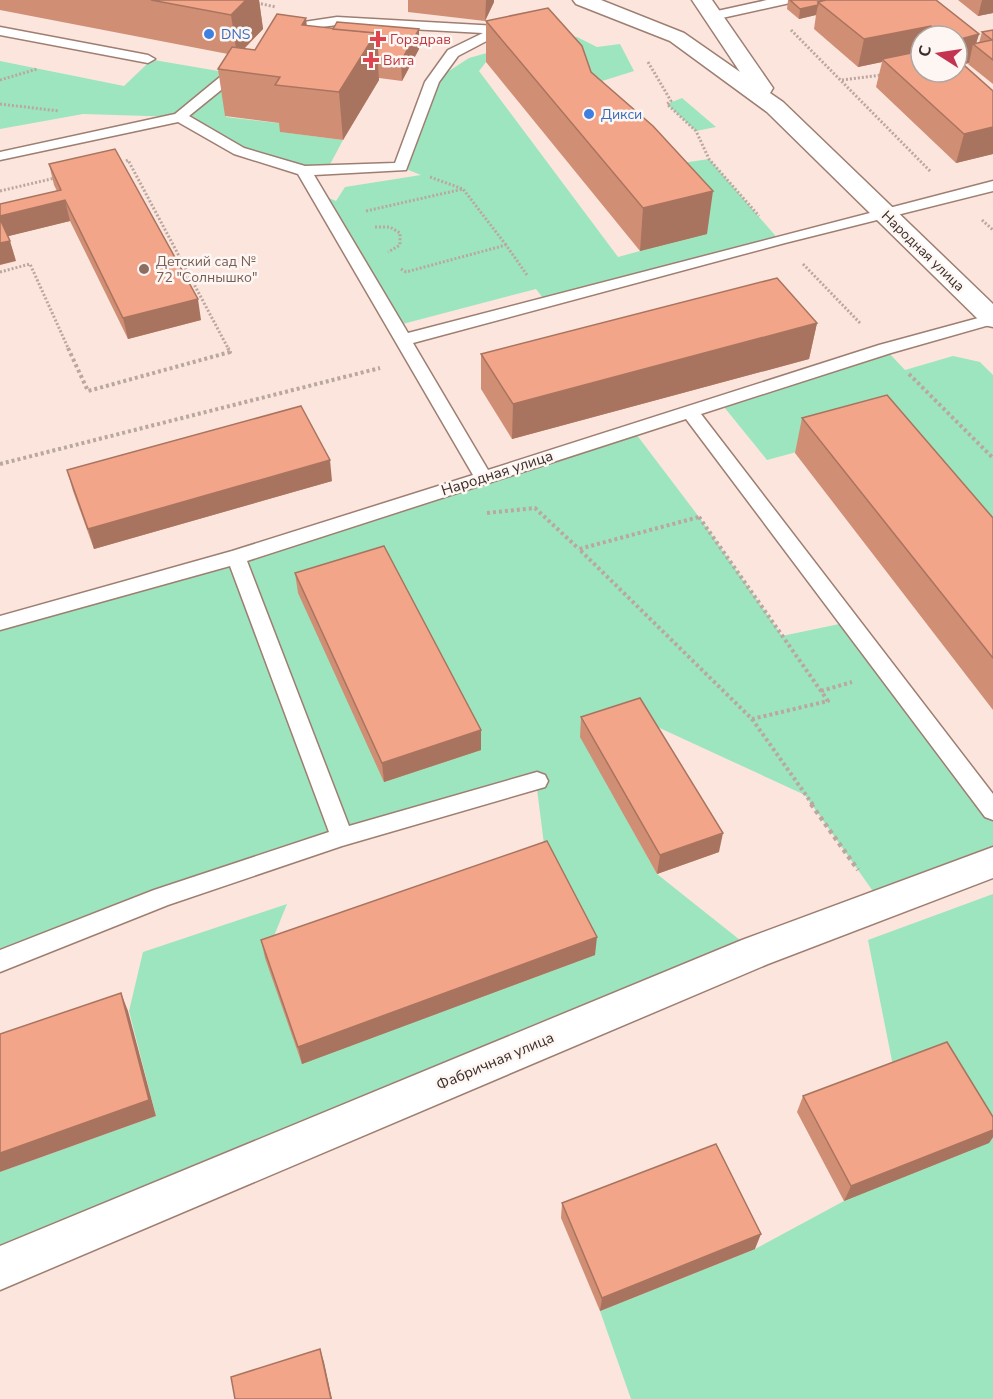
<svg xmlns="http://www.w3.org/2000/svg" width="993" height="1399" font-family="'Nunito Sans',sans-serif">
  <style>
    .green { fill: #9ce5bf }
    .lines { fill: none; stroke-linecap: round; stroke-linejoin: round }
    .lane-casing { stroke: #9e7e71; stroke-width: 3 }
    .street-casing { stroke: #9e7e71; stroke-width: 3 }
    .primary-casing { stroke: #9e7e71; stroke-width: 3 }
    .path-far2 { stroke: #baa7a0; stroke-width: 3; stroke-dasharray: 2 2; stroke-linecap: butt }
    .path-far1 { stroke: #baa7a0; stroke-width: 4; stroke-dasharray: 3 3; stroke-linecap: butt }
    .path { stroke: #baa7a0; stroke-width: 4.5; stroke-dasharray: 4 4; stroke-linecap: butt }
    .lane { fill: #fff; fill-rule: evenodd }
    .street { fill: #fff; fill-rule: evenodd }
    .primary { fill: #fff; fill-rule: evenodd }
    .wall { fill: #d08e75; fill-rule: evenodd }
    .shaded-wall { fill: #a9745f }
    .building { fill: #f2a588; stroke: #a9745f; stroke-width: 1.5 }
    .shop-dot { fill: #3f7fe0; stroke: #fdf6f3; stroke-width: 2 }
    .health-dot { fill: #e0444e; stroke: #fdf6f3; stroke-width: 2 }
    .education-dot { fill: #8d6e63; stroke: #fdf6f3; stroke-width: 2 }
    .labels { text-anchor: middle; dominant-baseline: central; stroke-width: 5; stroke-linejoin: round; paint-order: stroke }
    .far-shop-label { font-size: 14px; fill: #366cbe; stroke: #fdf6f3; text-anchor: start }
    .far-health-label { font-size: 14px; fill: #be3a42; stroke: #fdf6f3; text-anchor: start }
    .far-street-label { font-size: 14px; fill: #3b2d28; stroke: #fdf6f3 }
    .far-education-label { font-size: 14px; fill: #785e54; stroke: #fdf6f3; text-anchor: start }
    .street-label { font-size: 15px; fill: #3b2d28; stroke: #fdf6f3 }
  </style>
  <rect width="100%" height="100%" fill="#fbe5dd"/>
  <!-- green -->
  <g class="green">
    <path d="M547 36 577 37 597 47 620 44 634 71 580 88 486 62 479 71 618 257 640 251 649 168 709 159 779 240 546 302 536 289 395 326 317 193 336 201 345 187 421 175 401 167 432 82 469 58Z"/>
    <path d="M148 59 230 73 226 117 285 124 281 132 343 140 327 170 304 171 239 151 180 117 83 114 0 129V61L124 86 146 65Z"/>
    <path d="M682 98 716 127 696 131 667 104Z"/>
    <path d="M885 349 905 370 953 356 980 362 993 375V568L878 430 767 460 720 402Z"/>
    <path d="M633 430 699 517 782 636 849 622 993 811V862L882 904 805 795 638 718 581 737 657 874 755 952 0 1268V1172L156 1116 129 1011 143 952 287 904 265 958 546 860 536 781 0 961V623Z"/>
    <path d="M993 894V1399H631L600 1311 755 1249 844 1201 895 1076 868 940Z"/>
  </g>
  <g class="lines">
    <!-- lane casing -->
    <g class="lane-casing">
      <g id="lane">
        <path d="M767 0H792L790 3 713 20 706 16 708 13Z"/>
        <path d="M337 17 498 26 510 21 517 25 458 56 439 82 406 170 314 175 408 333 993 181V191L785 243 413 343 488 470 879 345 993 314V324L891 353 701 414 993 794V820L985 817 686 419 247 561 349 826 537 772 545 775 548 781 545 787 342 846 168 905 0 972V950L154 890 329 832 230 566 0 630V616L232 551 473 475 298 174 234 154 178 122 0 160V152L175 114 237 63 242 62 249 66 247 69 189 116 244 148 305 166 395 163 425 82 448 50 483 33 337 25 306 29 283 43 276 39 297 23Z"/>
        <path d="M0 27 148 55 155 59 148 63 0 35Z"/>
      </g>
    </g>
    <!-- street casing -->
    <g class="street-casing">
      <path id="street" d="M993 847V878L768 964 0 1290V1246L742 940Z"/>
    </g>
    <!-- primary casing -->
    <g class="primary-casing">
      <path id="primary" d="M573 0H601L684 33 740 72 692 0H712L773 88 770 93 783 102 993 304V327L984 325 767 112 670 41 576 4Z"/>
    </g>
    <!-- path-far2 -->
    <g class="path-far2">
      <path d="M257 3 276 7"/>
      <path d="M791 30 931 172"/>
      <path d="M648 62 671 101 667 104 696 131 709 159 759 216"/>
      <path d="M0 80 37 69"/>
      <path d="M842 80 882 75"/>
      <path d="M0 104 59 111"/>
      <path d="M126 161 128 160 229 350"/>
      <path d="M430 177 463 189"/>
      <path d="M0 191 55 178"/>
      <path d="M366 211 463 189 506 245"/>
      <path d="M982 220 993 230"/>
      <path d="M375 227H390L400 233V245L388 252"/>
      <path d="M803 264 860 323"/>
      <path d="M401 269 406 272 506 245 527 275"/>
      <path d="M0 272 30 264 69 350"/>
    </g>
    <!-- path-far1 -->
    <g class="path-far1">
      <path d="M68 348 88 391 230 352 228 348"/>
      <path d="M909 374 993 458"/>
      <path d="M0 464 380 368"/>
      <path d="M487 513 535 508 579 549"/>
      <path d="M699 517 828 701 752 719 579 549Z"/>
      <path d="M821 691 852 682"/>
      <path d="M752 719 813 805"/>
    </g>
    <!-- path -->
    <path class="path" d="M811 804 858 870"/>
    <!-- lane -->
    <use href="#lane" class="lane"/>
    <!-- street -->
    <use href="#street" class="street"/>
    <!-- primary -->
    <use href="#primary" class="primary"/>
  </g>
  <!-- wall -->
  <g class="wall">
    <path d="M0 0H259L263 29 244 49 255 50 307 26 333 29H419V49L402 81 379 78V80L343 140 280 132 279 123 225 116 218 69 228 54 0 10Z"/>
    <path d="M408 0H494V2L485 21 408 12Z"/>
    <path d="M788 0H936L979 34 976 44 979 43 982 32 993 30V84L968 64 969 63 963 64 993 91V154L956 163 876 87 882 62 858 67 814 29 816 15 799 19 787 9ZM921 36H957V72H921Z"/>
    <path d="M958 0H993V13L978 16Z"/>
    <path d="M486 21 591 72 707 234 640 251 486 62Z"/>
    <path d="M49 164 201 320 128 339 70 221 8 236 16 261 0 216 57 191 54 185Z"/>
    <path d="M817 323 809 359 512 439 481 389V354Z"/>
    <path d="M802 418 993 518V710L795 453Z"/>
    <path d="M67 470 332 481 94 549 73 491Z"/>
    <path d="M295 573 481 730V750L384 782 298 593Z"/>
    <path d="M581 717 719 852 657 874 580 737Z"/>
    <path d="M261 940 595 955 302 1064 265 958Z"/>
    <path d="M803 1096 993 1117V1137L989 1143 844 1201 797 1112Z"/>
    <path d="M562 1203 755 1249 600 1311 561 1218Z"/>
  </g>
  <!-- shaded-wall -->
  <g class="shaded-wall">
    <path d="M246 0H259L263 29 237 56 231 15Z"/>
    <path d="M486 0H494V2L485 21Z"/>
    <path d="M982 0H993V13L978 16Z"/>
    <path d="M818 5 816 15 799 19 800 9Z"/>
    <path d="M306 18 311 64 302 25Z"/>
    <path d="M931 26 929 36H921V54L882 59V62L858 67 864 39Z"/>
    <path d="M419 29V49L402 81 401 61Z"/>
    <path d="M376 33 379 80 343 140 339 92Z"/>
    <path d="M979 34 975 46 973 44 969 63 957 66V40Z"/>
    <path d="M993 127V154L956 163 964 134Z"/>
    <path d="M713 191 707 234 640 251 643 208Z"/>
    <path d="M65 200 70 221 5 237 0 220V216Z"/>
    <path d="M10 241 16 261 0 265V243Z"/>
    <path d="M198 299 201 320 128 339 123 318Z"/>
    <path d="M817 323 809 359 512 439 513 404Z"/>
    <path d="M330 460 332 481 94 549 88 529Z"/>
    <path d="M481 730V750L384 782 382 763Z"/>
    <path d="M723 833 719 852 657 874 660 855Z"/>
    <path d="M597 937 595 955 302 1064 298 1047Z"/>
    <path d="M121 993 128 1011 156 1116 0 1172V1153Z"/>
    <path d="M993 1130V1137L989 1143 844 1201 851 1186Z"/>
    <path d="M761 1234 755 1249 600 1311 602 1298Z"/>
    <path d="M320 1349 324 1362 332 1399H331Z"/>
  </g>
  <!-- building -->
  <g class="building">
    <path d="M151 0H246L231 15Z"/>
    <path d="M790 0H826L818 2V5L800 9Z"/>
    <path d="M826 0H936L979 34 957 40V36H944L931 26 864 39 818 2Z"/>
    <path d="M548 8 582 46 591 72 653 126 713 191 643 208 486 21Z"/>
    <path d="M277 14 306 18 302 25 376 33 339 92 275 85 280 77 218 69 232 47 255 50Z"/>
    <path d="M337 22 419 29 401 61 378 58 376 33 333 29Z"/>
    <path d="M993 30V60L973 44 992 40 982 32Z"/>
    <path d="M921 51V72H957V59L993 91V127L964 134 882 59Z"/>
    <path d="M115 149 198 299 123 318 65 200 0 216V204L61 190 49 164Z"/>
    <path d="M0 219 10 241 0 243Z"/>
    <path d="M777 278 817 323 513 404 481 354Z"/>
    <path d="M887 395 993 518V658L802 418Z"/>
    <path d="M301 406 330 460 88 529 67 470Z"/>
    <path d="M384 546 481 730 382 763 295 573Z"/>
    <path d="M640 698 723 833 660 855 581 717Z"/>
    <path d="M547 841 597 937 298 1047 261 940Z"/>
    <path d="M121 993 149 1100 0 1153V1034Z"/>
    <path d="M947 1042 993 1117V1130L851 1186 803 1096Z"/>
    <path d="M716 1144 761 1234 602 1298 562 1203Z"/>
    <path d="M320 1349 331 1399H235L231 1377Z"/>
  </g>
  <!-- markers -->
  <g class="shop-dot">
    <circle cx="209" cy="34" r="6"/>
    <circle cx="589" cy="114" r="6"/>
  </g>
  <g class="health-dot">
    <path d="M375 30h6v6h6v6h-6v6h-6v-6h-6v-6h6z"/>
    <path d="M368 51h6v6h6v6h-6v6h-6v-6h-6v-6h6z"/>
  </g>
  <circle class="education-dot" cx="144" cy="269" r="6"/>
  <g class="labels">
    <!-- far-shop labels -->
    <g class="far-shop-label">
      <text x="221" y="34">DNS</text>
      <text x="601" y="114">Дикси</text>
    </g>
    <!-- far-health labels -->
    <g class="far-health-label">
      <text x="390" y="39">Горздрав</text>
      <text x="383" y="60">Вита</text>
    </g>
    <!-- far-street labels -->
    <g class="far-street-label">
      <text transform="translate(923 251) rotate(44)">Народная улица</text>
    </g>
    <!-- far-education labels -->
    <g class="far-education-label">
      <text x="156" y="261">Детский сад №<tspan x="156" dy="16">72 "Солнышко"</tspan></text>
    </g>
    <!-- street labels -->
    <g class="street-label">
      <text transform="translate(497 473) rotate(-18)">Народная улица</text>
      <text transform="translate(495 1061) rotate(-23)">Фабричная улица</text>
    </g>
  </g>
  <!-- north arrow -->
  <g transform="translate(939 54) rotate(282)"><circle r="28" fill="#fdf6f3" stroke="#afa6a2" stroke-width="1.5"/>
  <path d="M0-4.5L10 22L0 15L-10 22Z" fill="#c43450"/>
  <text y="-9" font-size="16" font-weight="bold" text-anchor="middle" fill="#3b2d28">С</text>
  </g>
</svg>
